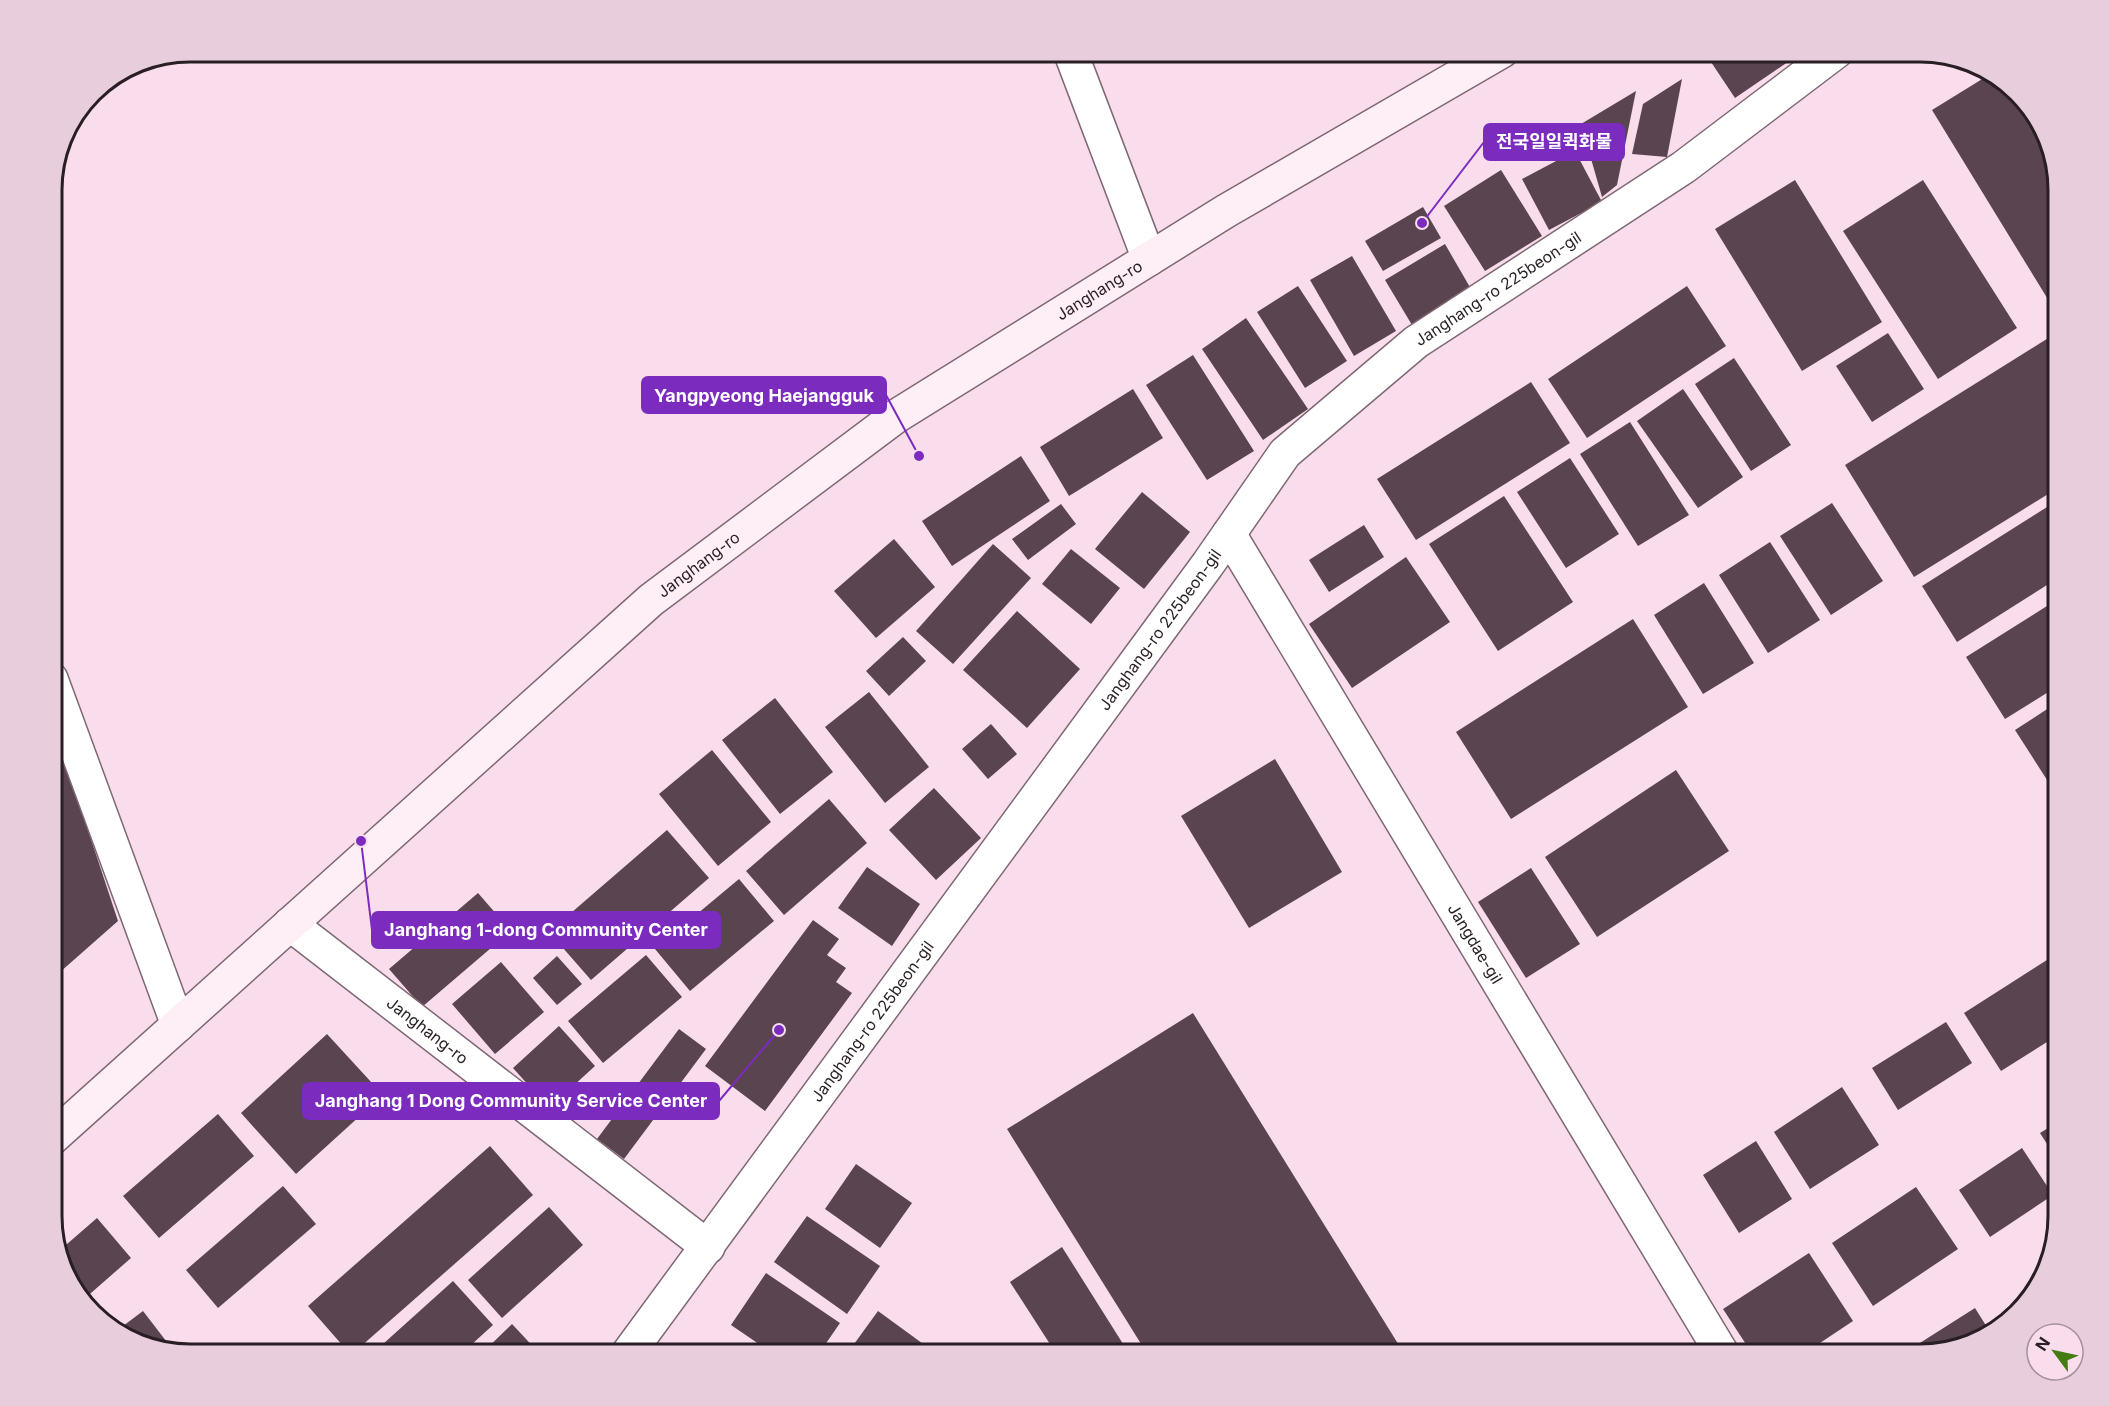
<svg xmlns="http://www.w3.org/2000/svg" width="2109" height="1406" font-family="Inter,'Noto Sans KR',sans-serif">
  <style>
    .building { fill: #5a4450 }
    .lines { fill: none; stroke-linecap: round; stroke-linejoin: round }
    .street-casing { stroke: #7f6874; stroke-width: 36 }
    .secondary-casing { stroke: #7f6874; stroke-width: 36 }
    .street { stroke: #fff; stroke-width: 33 }
    .secondary { stroke: #feeef6; stroke-width: 33 }
    .labels { text-anchor: middle; dominant-baseline: central; stroke-width: 6; stroke-linejoin: round; paint-order: stroke }
    .street-label { font-size: 16px; fill: #281e24; stroke: #f9ddec }
    .rim { fill: none; stroke: #281e24; stroke-width: 3 }
    .leader { fill: none; stroke: #7b2cbf; stroke-width: 2 }
    .callout-dot { fill: #7b2cbf; stroke: #f9ddec; stroke-width: 2 }
    .callout { fill: #7b2cbf; stroke: #7b2cbf; stroke-width: 2 }
    .callout-label { font-size: 18px; text-anchor: middle; font-weight: bold; fill: #fff }
  </style>
  <rect width="100%" height="100%" fill="#f9ddec"/>
  <!-- building -->
  <g class="building">
    <path d="M1727 51H1804L1735 98 1711 62Z"/>
    <path d="M1992 73 1997 75 2044 128 2058 189V302L2052 306 1932 110Z"/>
    <path d="M1682 79 1667 157 1632 154 1643 104Z"/>
    <path d="M1636 91 1617 185 1602 197 1581 124Z"/>
    <path d="M1575 151 1602 202 1549 230 1522 179Z"/>
    <path d="M1501 170 1542 236 1485 271 1444 206Z"/>
    <path d="M1795 180 1882 322 1802 371 1715 229Z"/>
    <path d="M1923 180 2017 328 1938 379 1843 231Z"/>
    <path d="M1423 207 1441 238 1383 271 1365 241Z"/>
    <path d="M1445 244 1471 289 1412 325 1385 280Z"/>
    <path d="M1352 256 1396 331 1354 356 1310 280Z"/>
    <path d="M1298 286 1347 361 1305 388 1257 312Z"/>
    <path d="M1687 286 1726 346 1587 438 1548 379Z"/>
    <path d="M1246 318 1308 409 1263 440 1202 349Z"/>
    <path d="M1888 333 1924 389 1872 422 1836 366Z"/>
    <path d="M2050 337 2058 349V488L1914 577 1845 465Z"/>
    <path d="M1193 355 1254 451 1207 480 1146 385Z"/>
    <path d="M1734 358 1791 445 1751 471 1695 384Z"/>
    <path d="M1531 382 1570 443 1416 540 1377 479Z"/>
    <path d="M1133 389 1163 438 1069 496 1040 447Z"/>
    <path d="M1683 389 1743 477 1698 508 1637 421Z"/>
    <path d="M1630 422 1689 515 1638 546 1580 454Z"/>
    <path d="M1021 456 1050 501 952 566 922 521Z"/>
    <path d="M1570 458 1619 534 1566 568 1517 492Z"/>
    <path d="M1142 492 1190 532 1144 589 1095 549Z"/>
    <path d="M1504 496 1573 602 1498 651 1429 544Z"/>
    <path d="M2055 502 2058 507V578L1957 642 1922 586Z"/>
    <path d="M1832 503 1883 581 1831 615 1780 536Z"/>
    <path d="M1061 504 1076 524 1028 560 1012 539Z"/>
    <path d="M1364 525 1384 557 1329 592 1309 560Z"/>
    <path d="M894 539 935 587 876 638 834 591Z"/>
    <path d="M1770 542 1820 620 1768 653 1719 575Z"/>
    <path d="M993 544 1031 578 953 664 916 631Z"/>
    <path d="M1071 549 1120 588 1091 624 1042 584Z"/>
    <path d="M1406 557 1450 622 1352 688 1309 624Z"/>
    <path d="M1704 583 1754 663 1703 694 1654 615Z"/>
    <path d="M2058 599V686L2005 719 1966 657Z"/>
    <path d="M1017 611 1080 669 1027 728 963 670Z"/>
    <path d="M1633 619 1688 707 1511 819 1456 732Z"/>
    <path d="M903 637 926 661 889 696 866 671Z"/>
    <path d="M869 692 929 767 885 803 825 727Z"/>
    <path d="M775 698 833 772 780 814 722 740Z"/>
    <path d="M2058 702V777L2049 783 2015 730Z"/>
    <path d="M51 718 118 921 51 980Z"/>
    <path d="M991 724 1017 754 988 779 962 749Z"/>
    <path d="M712 750 771 822 718 866 659 794Z"/>
    <path d="M1275 759 1342 872 1249 928 1181 816Z"/>
    <path d="M1676 770 1729 851 1597 937 1545 857Z"/>
    <path d="M934 788 981 838 936 880 889 830Z"/>
    <path d="M829 799 867 843 784 915 746 871Z"/>
    <path d="M667 830 709 878 591 980 549 932Z"/>
    <path d="M867 867 920 904 892 946 838 908Z"/>
    <path d="M1531 868 1580 944 1526 978 1478 902Z"/>
    <path d="M739 879 774 921 690 991 655 949Z"/>
    <path d="M478 893 511 931 422 1007 389 969Z"/>
    <path d="M813 920 839 939 827 955 846 968 836 982 852 993 765 1111 705 1066Z"/>
    <path d="M2058 953V1035L2001 1071 1964 1013Z"/>
    <path d="M646 955 682 997 603 1063 568 1021Z"/>
    <path d="M557 956 582 984 557 1005 533 978Z"/>
    <path d="M501 962 544 1012 495 1054 452 1004Z"/>
    <path d="M1193 1013 1405 1355H1148L1007 1129Z"/>
    <path d="M1946 1022 1972 1063 1898 1110 1872 1068Z"/>
    <path d="M559 1026 595 1066 549 1108 513 1068Z"/>
    <path d="M679 1029 706 1049 624 1159 597 1139Z"/>
    <path d="M327 1034 383 1095 296 1174 241 1113Z"/>
    <path d="M1842 1087 1879 1145 1810 1189 1774 1132Z"/>
    <path d="M218 1114 254 1156 159 1238 123 1196Z"/>
    <path d="M2058 1122V1161L2040 1133Z"/>
    <path d="M1756 1141 1792 1199 1739 1233 1703 1175Z"/>
    <path d="M490 1146 533 1195 351 1355 308 1306Z"/>
    <path d="M2022 1148 2053 1195 1990 1237 1959 1190Z"/>
    <path d="M856 1164 912 1203 880 1248 825 1209Z"/>
    <path d="M283 1186 316 1224 218 1308 186 1270Z"/>
    <path d="M1916 1187 1958 1249 1873 1306 1832 1243Z"/>
    <path d="M549 1207 583 1245 502 1318 468 1280Z"/>
    <path d="M807 1216 880 1266 847 1314 774 1262Z"/>
    <path d="M97 1218 131 1258 83 1300 69 1285 59 1251Z"/>
    <path d="M1062 1247 1130 1355H1057L1010 1282Z"/>
    <path d="M1809 1253 1853 1321 1802 1355H1753L1723 1309Z"/>
    <path d="M766 1273 840 1323 818 1355H775L731 1325Z"/>
    <path d="M453 1281 493 1325 460 1355H393L383 1344Z"/>
    <path d="M1975 1308 1990 1332 1981 1341 1920 1355H1901Z"/>
    <path d="M143 1311 173 1350 115 1332Z"/>
    <path d="M878 1311 926 1346 919 1355H854L849 1351Z"/>
    <path d="M512 1324 541 1355H480Z"/>
    <path d="M968 1343 977 1355H951Z"/>
  </g>
  <g class="lines">
    <!-- street casing -->
    <g class="street-casing">
      <g id="street">
        <path d="M1070 51 1149 259"/>
        <path id="s1" d="M1229 534 1723 1355"/>
        <path d="M51 679 178 1025"/>
        <path id="s2" d="M290 924 708 1247"/>
        <path id="s3" d="M627 1355 1208 564 1285 453 1416 342 1684 167 1837 51"/>
      </g>
    </g>
    <!-- secondary casing -->
    <g class="secondary-casing">
      <g id="secondary">
        <path id="s4" d="M51 1139 651 600 895 417 1226 211 1502 51"/>
      </g>
    </g>
    <!-- street -->
    <use href="#street" class="street"/>
    <!-- secondary -->
    <use href="#secondary" class="secondary"/>
  </g>
  <g class="labels">
    <!-- street labels -->
    <g class="street-label">
      <text stroke="none"><textPath href="#s3" startOffset="1386">Janghang-ro 225beon-gil</textPath></text>
      <text stroke="none"><textPath href="#s4" startOffset="1352">Janghang-ro</textPath></text>
      <text stroke="none"><textPath href="#s4" startOffset="866">Janghang-ro</textPath></text>
      <text stroke="none"><textPath href="#s3" startOffset="900">Janghang-ro 225beon-gil</textPath></text>
      <text stroke="none"><textPath href="#s1" startOffset="478">Jangdae-gil</textPath></text>
      <text stroke="none"><textPath href="#s3" startOffset="414">Janghang-ro 225beon-gil</textPath></text>
      <text stroke="none"><textPath href="#s2" startOffset="174">Janghang-ro</textPath></text>
    </g>
  </g>
  <!-- crop -->
  <path d="M0 0H2109V1406H0ZM190 62H1920A128 128 0 0 1 2048 190V1216A128 128 0 0 1 1920 1344H190A128 128 0 0 1 62 1216V190A128 128 0 0 1 190 62Z" fill="#e8cedc" fill-rule="evenodd"/>
  <path class="rim" d="M190 62H1920A128 128 0 0 1 2048 190V1216A128 128 0 0 1 1920 1344H190A128 128 0 0 1 62 1216V190A128 128 0 0 1 190 62Z"/>
  <!-- callouts -->
  <path class="leader" d="M1422 223L1484 142M919 456L886 395M361 841L372 930M779 1030L719 1101"/>
  <g class="callout-dot">
    <circle cx="1422" cy="223" r="6"/>
    <circle cx="919" cy="456" r="6"/>
    <circle cx="361" cy="841" r="6"/>
    <circle cx="779" cy="1030" r="6"/>
  </g>
  <g class="callout">
    <rect x="1484" y="124" width="140" height="36" rx="6"/>
    <rect x="642" y="377" width="244" height="36" rx="6"/>
    <rect x="372" y="912" width="348" height="36" rx="6"/>
    <rect x="303" y="1083" width="416" height="36" rx="6"/>
  </g>
  <g class="callout-label">
    <text x="1554" y="148">전국일일퀵화물</text>
    <text x="764" y="402">Yangpyeong Haejangguk</text>
    <text x="546" y="936">Janghang 1-dong Community Center</text>
    <text x="511" y="1107">Janghang 1 Dong Community Service Center</text>
  </g>
  <!-- north arrow -->
  <g transform="translate(2055 1352) rotate(303)"><circle r="28" fill="#f9ddec" stroke="#a5919c" stroke-width="1.5"/>
  <path d="M0-4.5L10 22L0 15L-10 22Z" fill="#447c12"/>
  <text y="-9" font-size="16" font-weight="bold" text-anchor="middle" fill="#281e24">N</text>
  </g>
</svg>
